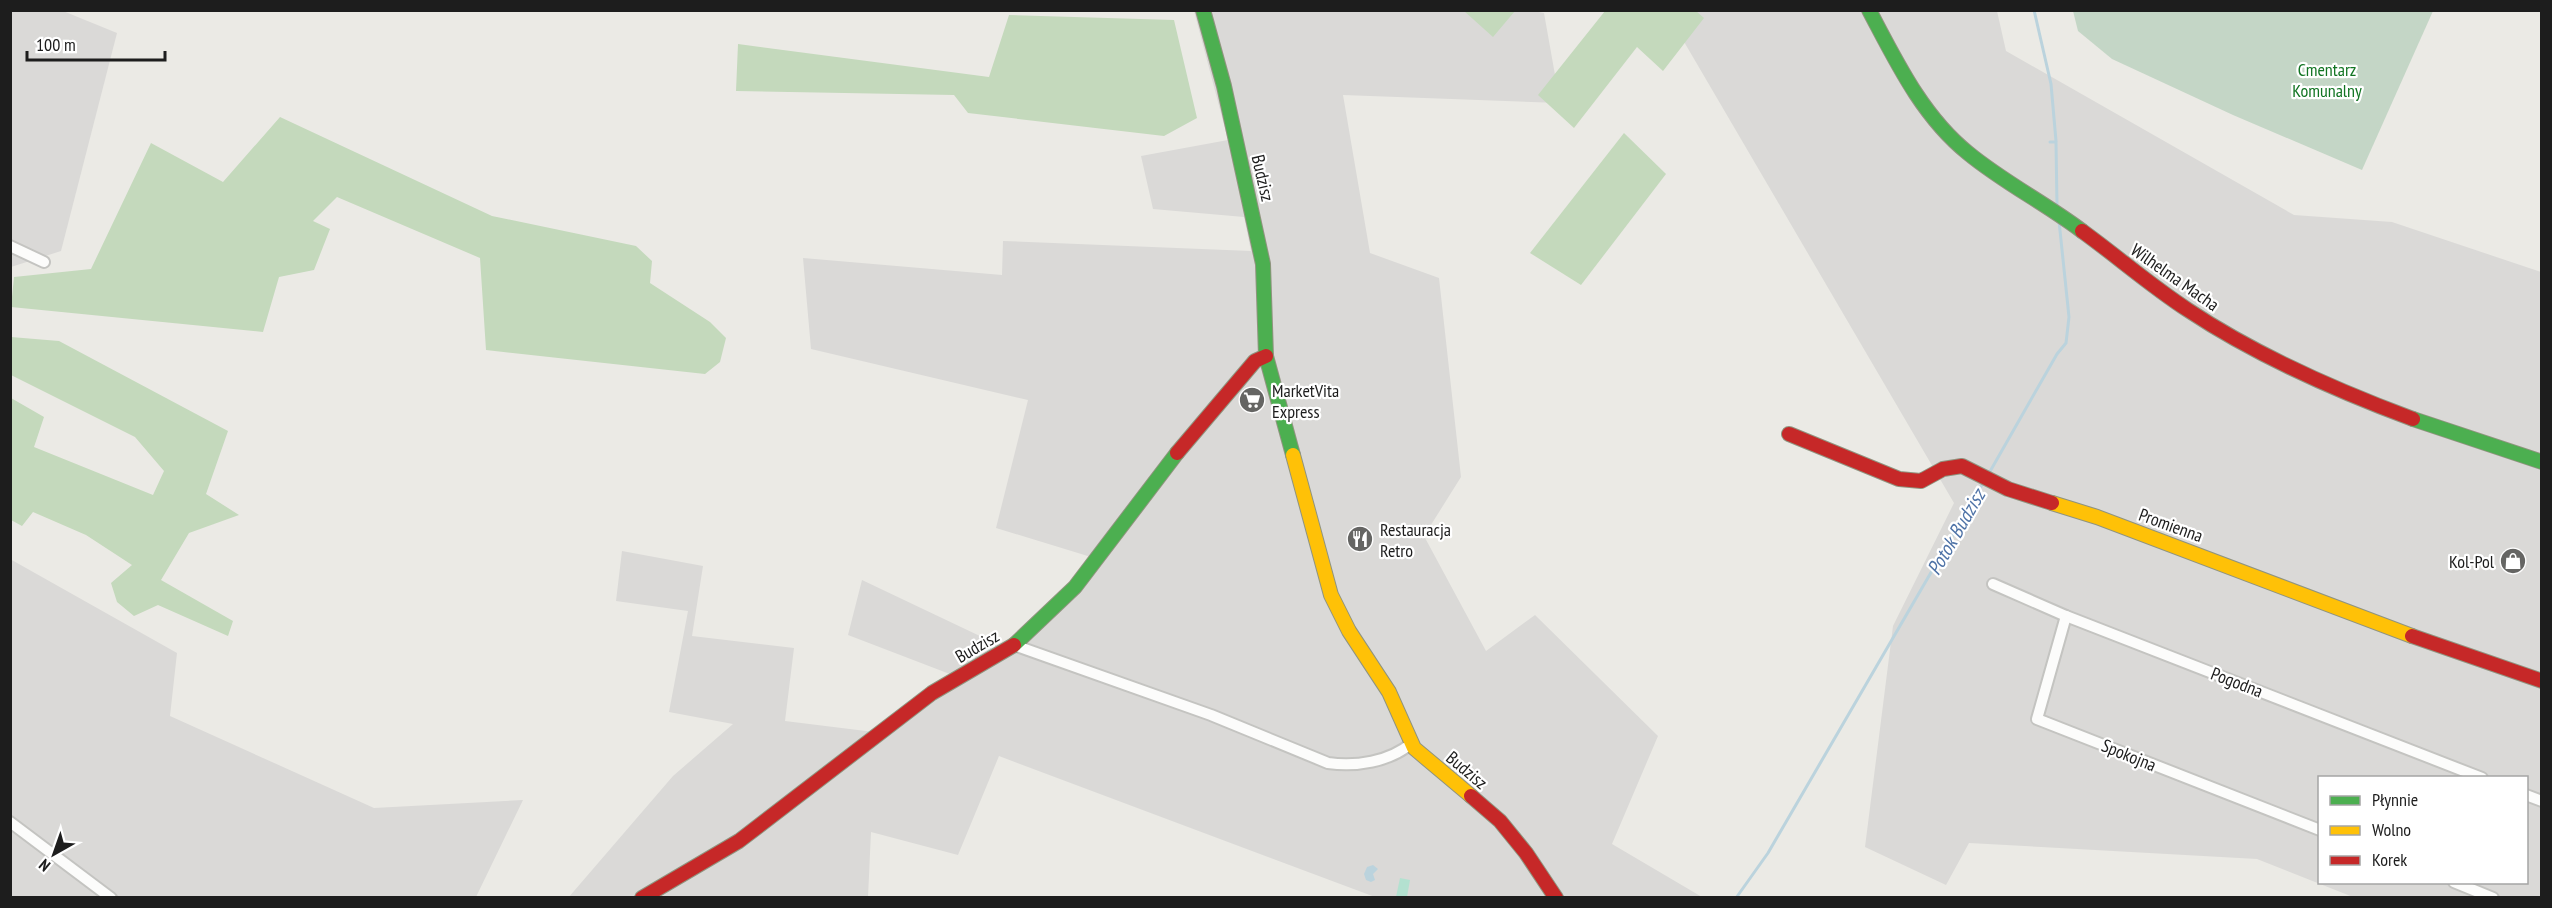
<svg xmlns="http://www.w3.org/2000/svg" width="2552" height="908" font-family="'PT Sans Narrow',sans-serif">
  <style>
    .residential { fill: #dad9d7; fill-rule: evenodd }
    .forest { fill: #c4d9bc }
    .cemetery { fill: #c4d6c6 }
    .pitch { fill: #b3e1d0 }
    .water { fill: #bbd3dd }
    .lines { fill: none; stroke-linecap: round; stroke-linejoin: round }
    .stream { stroke: #bbd3dd; stroke-width: 3 }
    .street-casing { stroke: #c4c4c1; stroke-width: 14 }
    .fast-casing { stroke: #90947f; stroke-width: 16 }
    .slow-casing { stroke: #90947f; stroke-width: 16 }
    .jam-casing { stroke: #90947f; stroke-width: 16 }
    .street { stroke: #fcfcfb; stroke-width: 10 }
    .fast { stroke: #4caf50; stroke-width: 14 }
    .slow { stroke: #ffc107; stroke-width: 14 }
    .jam { stroke: #c62828; stroke-width: 14 }
    .labels { text-anchor: middle; dominant-baseline: central; stroke-width: 4.5; stroke-linejoin: round; paint-order: stroke }
    .park-label { font-size: 18px; fill: #117422; stroke: #fff }
    .street-label { font-size: 18px; fill: #1d1d1d; stroke: #fff }
    .poi-label { font-size: 18px; fill: #1d1d1d; stroke: #fff; text-anchor: start }
    .water-label { font-size: 20px; font-style: italic; fill: #4f73a7; stroke: #fff }
  </style>
  <rect width="100%" height="100%" fill="#ebeae5"/>
  <!-- residential -->
  <g class="residential">
    <path d="M1527 10 1544 13 1560 103 1343 95 1370 253 1439 278 1461 477 1424 536 1486 651 1535 615 1658 736 1612 844 1702 897H1375L999 756 958 855 871 832 868 897 568 898 673 776 733 724 669 712 688 611 616 601 622 551 703 566 692 636 794 648 785 721 874 732 955 676 848 635 862 580 1003 647 1051 608 1091 557 996 528 1028 400 811 349 803 258 1002 275 1003 241 1251 251 1244 217 1153 209 1141 156 1228 140 1194 11Z"/>
    <path d="M11 11H63L117 33 61 251 11 267Z"/>
    <path d="M1666 11H1997L2006 51 2294 215 2392 222 2541 272V897H2353L2257 859 1969 843 1946 885 1865 847 1893 626 1954 503ZM2320 778H2526V882H2320Z"/>
    <path d="M10 559 177 653 170 716 374 808 523 800 476 897H11Z"/>
  </g>
  <!-- forest -->
  <g class="forest">
    <path d="M1464 11H1515L1493 37Z"/>
    <path d="M1605 11H1696L1704 18 1663 71 1637 47 1574 128 1538 95Z"/>
    <path d="M1009 15 1174 20 1197 118 1164 136 968 113 954 95 736 91 738 44 989 77Z"/>
    <path d="M280 117 492 216 636 246 652 261 650 283 710 322 726 338 720 362 705 374 486 350 480 258 337 197 313 221 330 229 314 270 279 277 263 332 11 307 14 277 91 269 151 143 223 182Z"/>
    <path d="M1624 133 1666 174 1581 285 1530 253Z"/>
    <path d="M11 337 59 341 228 431 206 494 239 515 189 533 161 580 233 621 228 636 158 605 134 616 117 602 111 583 132 565 86 535 33 512 22 526 11 520V398L44 417 34 447 153 495 164 471 135 437 11 375Z"/>
  </g>
  <!-- cemetery -->
  <path class="cemetery" d="M2073 11V10L2433 11 2362 170 2233 115 2112 59 2078 31Z"/>
  <!-- pitch -->
  <path class="pitch" d="M1400 878 1410 880 1407 897H1396Z"/>
  <!-- water -->
  <path class="water" d="M1373 865 1378 869 1373 874 1375 880 1371 882 1366 880 1364 874 1367 867Z"/>
  <g class="lines">
    <!-- stream -->
    <g class="stream">
      <path d="M2034 10 2051 84 2056 141"/>
      <path d="M2050 142H2056L2057 206"/>
      <path d="M1988 475 2057 354 2066 343 2069 317 2059 221"/>
      <path d="M1736 898 1768 853 1983 483"/>
    </g>
    <!-- street casing -->
    <g class="street-casing">
      <g id="street">
        <path d="M10 246 44 262"/>
        <path d="M1993 584 2066 616 2482 778"/>
        <path d="M2066 616 2037 719 2320 830"/>
        <path d="M1014 645 1211 715 1328 763C1356 767 1389 762 1412 743"/>
        <path d="M2526 795 2542 801"/>
        <path d="M10 822 111 898"/>
        <path d="M2454 882 2493 898"/>
      </g>
    </g>
    <!-- fast casing -->
    <g class="fast-casing">
      <g id="fast">
        <path d="M1203 10 1224 86 1263 264 1266 356 1293 455"/>
        <path d="M1869 10C1896 61 1922 116 1968 153 2003 182 2045 203 2082 231"/>
        <path d="M2413 419 2542 462"/>
        <path d="M1014 645 1075 587 1177 453"/>
      </g>
    </g>
    <!-- slow casing -->
    <g class="slow-casing">
      <g id="slow">
        <path d="M1293 455 1331 595 1349 631 1389 692 1414 748 1471 796"/>
        <path d="M2052 503 2097 517 2412 636"/>
      </g>
    </g>
    <!-- jam casing -->
    <g class="jam-casing">
      <g id="jam">
        <path d="M2082 231C2118 257 2151 286 2188 310 2257 356 2335 390 2413 419"/>
        <path d="M1789 434 1899 479 1921 481 1943 469 1962 466 2008 489 2052 503"/>
        <path d="M1177 453 1255 361 1266 356"/>
        <path d="M2412 636 2542 681"/>
        <path d="M1471 796 1500 821 1526 853 1556 898"/>
        <path d="M642 898 739 841 932 693 1014 645"/>
      </g>
    </g>
    <!-- street -->
    <use href="#street" class="street"/>
    <!-- fast -->
    <use href="#fast" class="fast"/>
    <!-- slow -->
    <use href="#slow" class="slow"/>
    <!-- jam -->
    <use href="#jam" class="jam"/>
  </g>
  <!-- icons -->
  <defs>
    <g id="supermarket-disc" transform="scale(1.35)"><circle r="9.5" fill="#656563" stroke="#fff"/><path d="M-6-5.5h2.5l.6 2H6L4.5 2H-2.5L-4.4-4H-6ZM-1.5 3.2a1.3 1.3 0 1 0 .1 0ZM3 3.2a1.3 1.3 0 1 0 .1 0Z" fill="#fff"/></g>
    <g id="restaurant-disc" transform="scale(1.35)"><circle r="9.5" fill="#656563" stroke="#fff"/><path d="M-5-6h1v4h1v-4h1v4h1v-4h1v5L-1.5 .5V6h-2V.5L-5-1ZM5-6V6H3V1.5H1.5Q1.5-4 5-6Z" fill="#fff"/></g>
    <g id="shop-disc" transform="scale(1.35)"><circle r="9.5" fill="#656563" stroke="#fff"/><path d="M-5-2.5h2.3a2.7 3.5 0 0 1 5.4 0H5L5.5 6h-11ZM-1.5-2.5h3a1.5 2.3 0 0 0-3 0Z" fill="#fff"/></g>
  </defs>
  <g fill-rule="evenodd">
    <use href="#supermarket-disc" x="1252" y="400"/>
    <use href="#restaurant-disc" x="1360" y="539"/>
    <use href="#shop-disc" x="2513" y="561"/>
  </g>
  <g class="labels">
    <!-- park labels -->
    <g class="park-label">
      <text x="2327" y="69">Cmentarz<tspan x="2327" dy="21">Komunalny</tspan></text>
    </g>
    <!-- street labels -->
    <g class="street-label">
      <text transform="translate(1263 178) rotate(77)">Budzisz</text>
      <text transform="translate(2175 277) rotate(35)">Wilhelma Macha</text>
      <text transform="translate(2171 525) rotate(20)">Promienna</text>
      <text transform="translate(977 646) rotate(-30)">Budzisz</text>
      <text transform="translate(2237 682) rotate(21)">Pogodna</text>
      <text transform="translate(2129 755) rotate(22)">Spokojna</text>
      <text transform="translate(1467 770) rotate(40)">Budzisz</text>
    </g>
    <!-- poi labels -->
    <g class="poi-label">
      <text x="1272" y="390">MarketVita<tspan x="1272" dy="21">Express</tspan></text>
      <text x="1380" y="529">Restauracja<tspan x="1380" dy="21">Retro</tspan></text>
      <text x="2494" y="561" text-anchor="end">Kol-Pol</text>
    </g>
    <!-- water labels -->
    <g class="water-label">
      <text transform="translate(1956 532) rotate(-60)">Potok Budzisz</text>
    </g>
  </g>
  <!-- border -->
  <rect width="2552" height="908" fill="none" stroke="#1d1d1d" stroke-width="24"/>
  <!-- legend -->
  <rect x="2318" y="776" width="210" height="108" fill="#ffffff" stroke="#a5a5a5" stroke-width="1.5"/>
  <rect x="2330" y="796" width="30" height="9" fill="#4caf50" stroke="#a5a5a5" stroke-width="1.5"/>
  <text x="2372" y="806" font-size="18" fill="#1d1d1d">Płynnie</text>
  <rect x="2330" y="826" width="30" height="9" fill="#ffc107" stroke="#a5a5a5" stroke-width="1.5"/>
  <text x="2372" y="836" font-size="18" fill="#1d1d1d">Wolno</text>
  <rect x="2330" y="856" width="30" height="9" fill="#c62828" stroke="#a5a5a5" stroke-width="1.5"/>
  <text x="2372" y="866" font-size="18" fill="#1d1d1d">Korek</text>
  <!-- north arrow -->
  <g transform="translate(54 854) rotate(220)" stroke="#ffffff" stroke-width="4.5" paint-order="stroke">
  <path d="M0-4.5L10 22L0 15L-10 22Z" fill="#1d1d1d"/>
  <text y="-9" font-size="16" font-weight="bold" text-anchor="middle" fill="#1d1d1d">N</text>
  </g>
  <!-- scale -->
  <path d="M27 51v9h138v-9" fill="none" stroke="#1d1d1d" stroke-width="3"/>
  <text x="36" y="51" font-size="18" fill="#1d1d1d" stroke="#ffffff" stroke-width="4.5" paint-order="stroke">100 m</text>
</svg>
